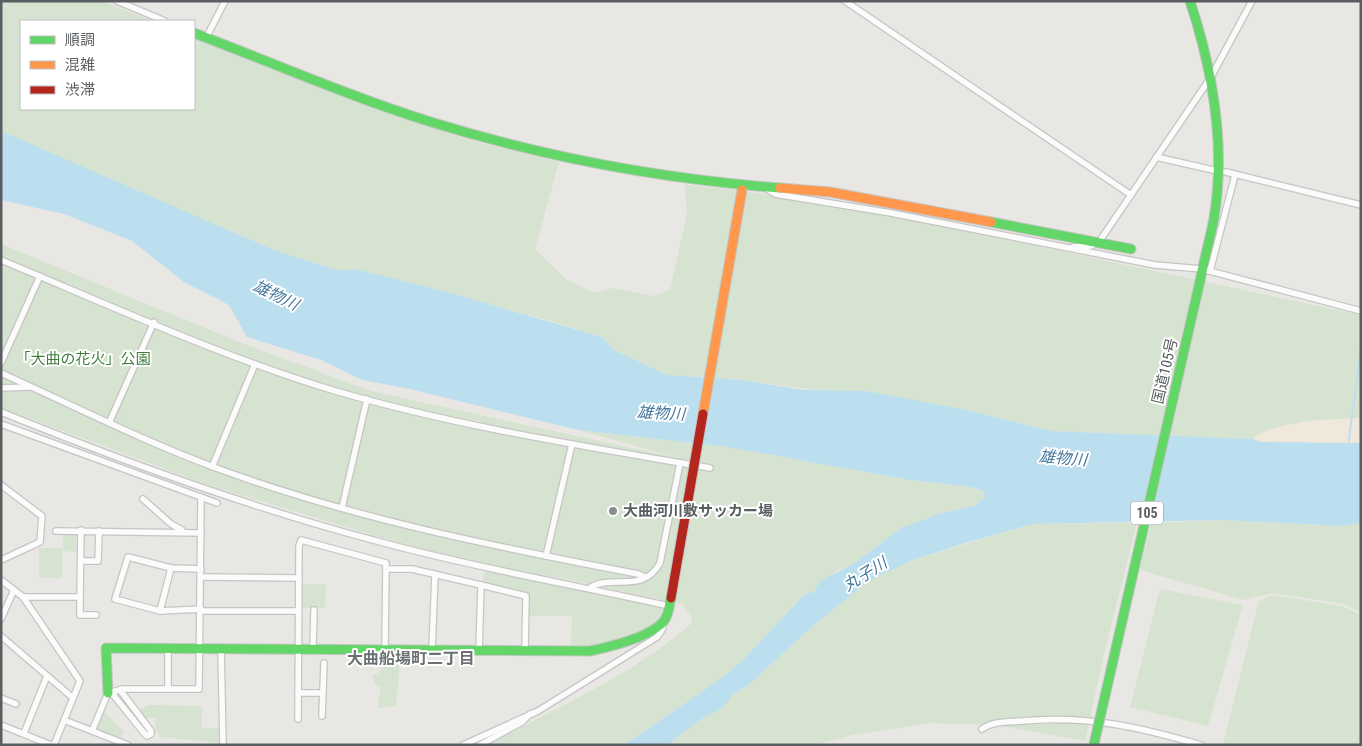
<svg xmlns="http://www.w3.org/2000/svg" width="1362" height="746" font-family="'Roboto Condensed','Noto Sans JP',sans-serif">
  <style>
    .green { fill: #d5e3d0 }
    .sand { fill: #f0e8da }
    .water { fill: #bcdff0 }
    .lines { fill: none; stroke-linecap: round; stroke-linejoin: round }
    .stream { stroke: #bcdff0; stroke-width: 2 }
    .street-casing { stroke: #c5c5c4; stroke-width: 8 }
    .fast-casing { stroke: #c4c5c4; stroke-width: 11 }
    .slow-casing { stroke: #c4c5c4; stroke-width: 11 }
    .street { stroke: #fcfbfb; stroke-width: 5.5 }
    .fast { stroke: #63d668; stroke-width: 9 }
    .slow { stroke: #ff974d; stroke-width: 9 }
    .fast-bridge-casing { stroke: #c4c5c4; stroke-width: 11; stroke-linecap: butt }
    .slow-bridge-casing { stroke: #c4c5c4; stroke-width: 11; stroke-linecap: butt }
    .jam-bridge-casing { stroke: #c4c5c4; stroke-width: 11; stroke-linecap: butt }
    .fast-bridge { stroke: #63d668; stroke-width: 9 }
    .slow-bridge { stroke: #ff974d; stroke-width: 9 }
    .jam-bridge { stroke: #b3261e; stroke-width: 9 }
    .poi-dot { fill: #8c8e8e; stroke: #fff; stroke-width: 2 }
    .labels { text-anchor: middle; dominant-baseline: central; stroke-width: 4; stroke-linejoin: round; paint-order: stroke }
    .shield { fill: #fff; stroke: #8c8e90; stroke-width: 1 }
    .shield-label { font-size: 14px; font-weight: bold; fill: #5a5e61 }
    .park-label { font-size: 15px; fill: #417d3d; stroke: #fff }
    .street-label { font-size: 15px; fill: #5a5e61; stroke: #fff }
    .poi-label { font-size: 15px; font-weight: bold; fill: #5a5e61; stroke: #fff; text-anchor: start }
    .water-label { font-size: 16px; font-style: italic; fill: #45799c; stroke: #fff }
    .neighbourhood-label { font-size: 16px; font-weight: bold; fill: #6b7072; stroke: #fff }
  </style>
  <rect width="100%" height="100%" fill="#e9e7e3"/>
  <!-- green -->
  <g class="green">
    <path d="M1 1H101L152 21H21V109H194V37L295 77 468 140 559 162 535 249 567 280 595 293 612 288 653 296 670 290 687 214 685 185 736 190 876 212 1361 315V418L1303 421 1259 434 1253 439 1051 431 966 410 742 380 667 375 614 350 602 337 551 321 360 270H337L274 250 1 132Z"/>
    <path d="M1 244 239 342 371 391 682 459 578 430 728 447 910 480 972 487 983 491 985 497 974 506 941 513 901 528 856 562 836 571 814 592 805 594 743 660 719 680 624 745H488C556 708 633 675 692 623L691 616 682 604 570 580 477 563 399 543 214 487 1 408Z"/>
    <path d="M1225 520 1342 526 1361 523V612L1343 604 1272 593 1244 600 1140 570 1151 523Z"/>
    <path d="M1137 523 1103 658 1085 741 994 725 930 723 853 735 813 745H667L704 717 723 708 732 695 747 686 815 624 870 580 913 560 1032 524Z"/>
    <path d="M63 534H76V552L63 551Z"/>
    <rect x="39" y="548" width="23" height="30"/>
    <path d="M486 569 661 608 663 615C648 639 597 647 571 648L572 616H529V594L482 583Z"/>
    <path d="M303 584H326L325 608H302Z"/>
    <path d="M1160 589 1243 605 1208 726 1130 707Z"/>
    <path d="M1273 595 1342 606 1361 615V745H1223L1259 601Z"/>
    <path d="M392 654H399L398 661H400L396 706 377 708 381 687 375 684 372 674 379 675 382 663 391 662Z"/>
    <path d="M148 705 202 706V728H218L219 743 161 737 156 730 155 718C147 718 143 719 140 710Z"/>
    <path d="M104 711 124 732 120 740 96 731Z"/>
  </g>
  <!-- sand -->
  <path class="sand" d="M1361 418V443L1262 442 1253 439C1272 420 1334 420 1361 418Z"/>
  <!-- water -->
  <path class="water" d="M1 131 274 250 337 270H360L447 292 602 337 614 350 667 375 742 380 804 390 866 391 966 410 1051 431 1253 439 1262 442 1361 443V523L1342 526 1225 520 1032 524 959 545 913 560 870 580 815 624 747 686 732 695 723 708 704 717 667 745H624L719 680 743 660 805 594 814 592 820 581 856 562 901 528 941 513 974 506 985 497 983 491 972 487 910 480 728 447 578 430 410 389 362 380 321 360 247 337 229 305 184 282 132 241 64 214 1 200Z"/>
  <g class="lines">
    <!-- stream -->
    <path class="stream" d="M1348 446 1361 349"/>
    <!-- street casing -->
    <g class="street-casing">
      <g id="street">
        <path d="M117 1 165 21"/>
        <path d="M845 1 1131 195"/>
        <path d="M206 38 225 1"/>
        <path d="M1156 157 1213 170"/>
        <path d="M1226 172 1361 205"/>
        <path d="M767 189 775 194 891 213 1155 265 1202 269 1361 311"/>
        <path d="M1073 247 1091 246 1099 242 1211 77 1252 1"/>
        <path d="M1 260C109 305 220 356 332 390 455 426 583 446 710 468"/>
        <path d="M1210 271 1235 175"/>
        <path d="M1 363 40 276"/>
        <path d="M1 373C74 406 145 442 219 469 355 519 497 547 638 574L645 577"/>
        <path d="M1 388 30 387"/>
        <path d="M1 412C127 463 256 510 388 544 481 569 576 585 669 606"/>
        <path d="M109 423 154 322"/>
        <path d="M1 424 217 503"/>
        <path d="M212 467 255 364"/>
        <path d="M1 485 42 516 40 542 1 560"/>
        <path d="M143 499 171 524 182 530"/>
        <path d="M342 508 367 399"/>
        <path d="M56 531 201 533"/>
        <path d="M546 556 572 444"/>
        <path d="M81 561H98L99 531"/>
        <path d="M386 569H412L481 585 479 650"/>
        <path d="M201 577 299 578"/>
        <path d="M1 580 23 597 80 681 54 745"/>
        <path d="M481 585 526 596 525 651"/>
        <path d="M589 588C613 573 642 595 660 563L680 463"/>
        <path d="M23 597H80L81 530"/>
        <path d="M80 597V615H96"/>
        <path d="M201 609 160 611 115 599 128 557 171 568 201 569"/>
        <path d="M160 611 171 568"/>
        <path d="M200 611H298"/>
        <path d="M1 619 14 590"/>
        <path d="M1 636 73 698"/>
        <path d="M221 648 223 745"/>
        <path d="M313 649 314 610"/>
        <path d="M432 650 435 574"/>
        <path d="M168 689V647"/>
        <path d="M111 692 144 733 147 736 151 734V731L120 690"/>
        <path d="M298 693H323"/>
        <path d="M1 698 16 704"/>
        <path d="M322 716 324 663"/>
        <path d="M298 719 299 546 301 540 386 563 385 649"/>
        <path d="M64 720 128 745"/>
        <path d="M1 725 51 745"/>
        <path d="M982 729C994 721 1007 722 1022 721 1088 715 1139 727 1201 745"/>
        <path d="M92 731 108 693 123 689H199L201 497"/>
        <path d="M24 733 47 676"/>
        <path d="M463 745 538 711 657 637 662 630 664 621"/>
        <path d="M480 745 522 722 530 714"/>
      </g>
    </g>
    <!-- fast casing -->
    <g class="fast-casing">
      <g id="fast">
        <path d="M1190 1C1213 71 1226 145 1214 218 1210 239 1204 260 1200 281"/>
        <path d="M194 33C273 63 351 97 431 122 544 157 662 179 780 188"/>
        <path d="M991 222 1131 249"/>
        <path d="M108 693 106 648 590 651C609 647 651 637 664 621 669 615 669 605 671 598"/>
      </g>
    </g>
    <!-- slow casing -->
    <g class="slow-casing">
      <path id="slow" d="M780 188 830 192 991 222"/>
    </g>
    <!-- street -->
    <use href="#street" class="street"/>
    <!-- fast -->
    <use href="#fast" class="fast"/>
    <!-- slow -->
    <use href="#slow" class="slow"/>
    <!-- fast-bridge casing -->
    <g class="fast-bridge-casing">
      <path id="fast-bridge" d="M1094 744 1200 281"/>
    </g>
    <!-- slow-bridge casing -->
    <g class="slow-bridge-casing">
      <path id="slow-bridge" d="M703 414 742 190"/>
    </g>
    <!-- jam-bridge casing -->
    <g class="jam-bridge-casing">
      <path id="jam-bridge" d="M671 598 703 414"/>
    </g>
    <!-- fast-bridge -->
    <use href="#fast-bridge" class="fast-bridge"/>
    <!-- slow-bridge -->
    <use href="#slow-bridge" class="slow-bridge"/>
    <!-- jam-bridge -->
    <use href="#jam-bridge" class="jam-bridge"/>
  </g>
  <!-- markers -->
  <circle class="poi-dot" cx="613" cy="511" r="5"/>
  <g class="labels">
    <!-- shield labels -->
    <rect class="shield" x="1131" y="501.5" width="32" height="23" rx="4"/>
    <g class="shield-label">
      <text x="1147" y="513">105</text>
    </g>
    <!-- park labels -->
    <g class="park-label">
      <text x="83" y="359">「大曲の花火」公園</text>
    </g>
    <!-- street labels -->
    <g class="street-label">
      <text transform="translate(1165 371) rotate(-77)">国道105号</text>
    </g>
    <!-- poi labels -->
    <g class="poi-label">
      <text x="623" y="511">大曲河川敷サッカー場</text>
    </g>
    <!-- water labels -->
    <g class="water-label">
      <text transform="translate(276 295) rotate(26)">雄物川</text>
      <text transform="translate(661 413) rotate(3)">雄物川</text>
      <text transform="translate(1063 458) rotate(5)">雄物川</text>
      <text transform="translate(865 574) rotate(-32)">丸子川</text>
    </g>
    <!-- neighbourhood labels -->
    <g class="neighbourhood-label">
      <text x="411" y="658">大曲船場町二丁目</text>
    </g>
  </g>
  <!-- border -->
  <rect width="1362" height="746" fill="none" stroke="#5a5e61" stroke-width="5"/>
  <!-- legend -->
  <rect x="20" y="20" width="175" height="90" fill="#ffffff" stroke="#bdbfc0"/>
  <rect x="30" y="36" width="25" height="8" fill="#63d668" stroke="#bdbfc0"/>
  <text x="65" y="45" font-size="15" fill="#5a5e61">順調</text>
  <rect x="30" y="61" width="25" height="8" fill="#ff974d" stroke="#bdbfc0"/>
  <text x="65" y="70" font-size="15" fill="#5a5e61">混雑</text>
  <rect x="30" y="86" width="25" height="8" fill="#b3261e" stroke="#bdbfc0"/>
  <text x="65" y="95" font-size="15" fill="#5a5e61">渋滞</text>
</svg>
